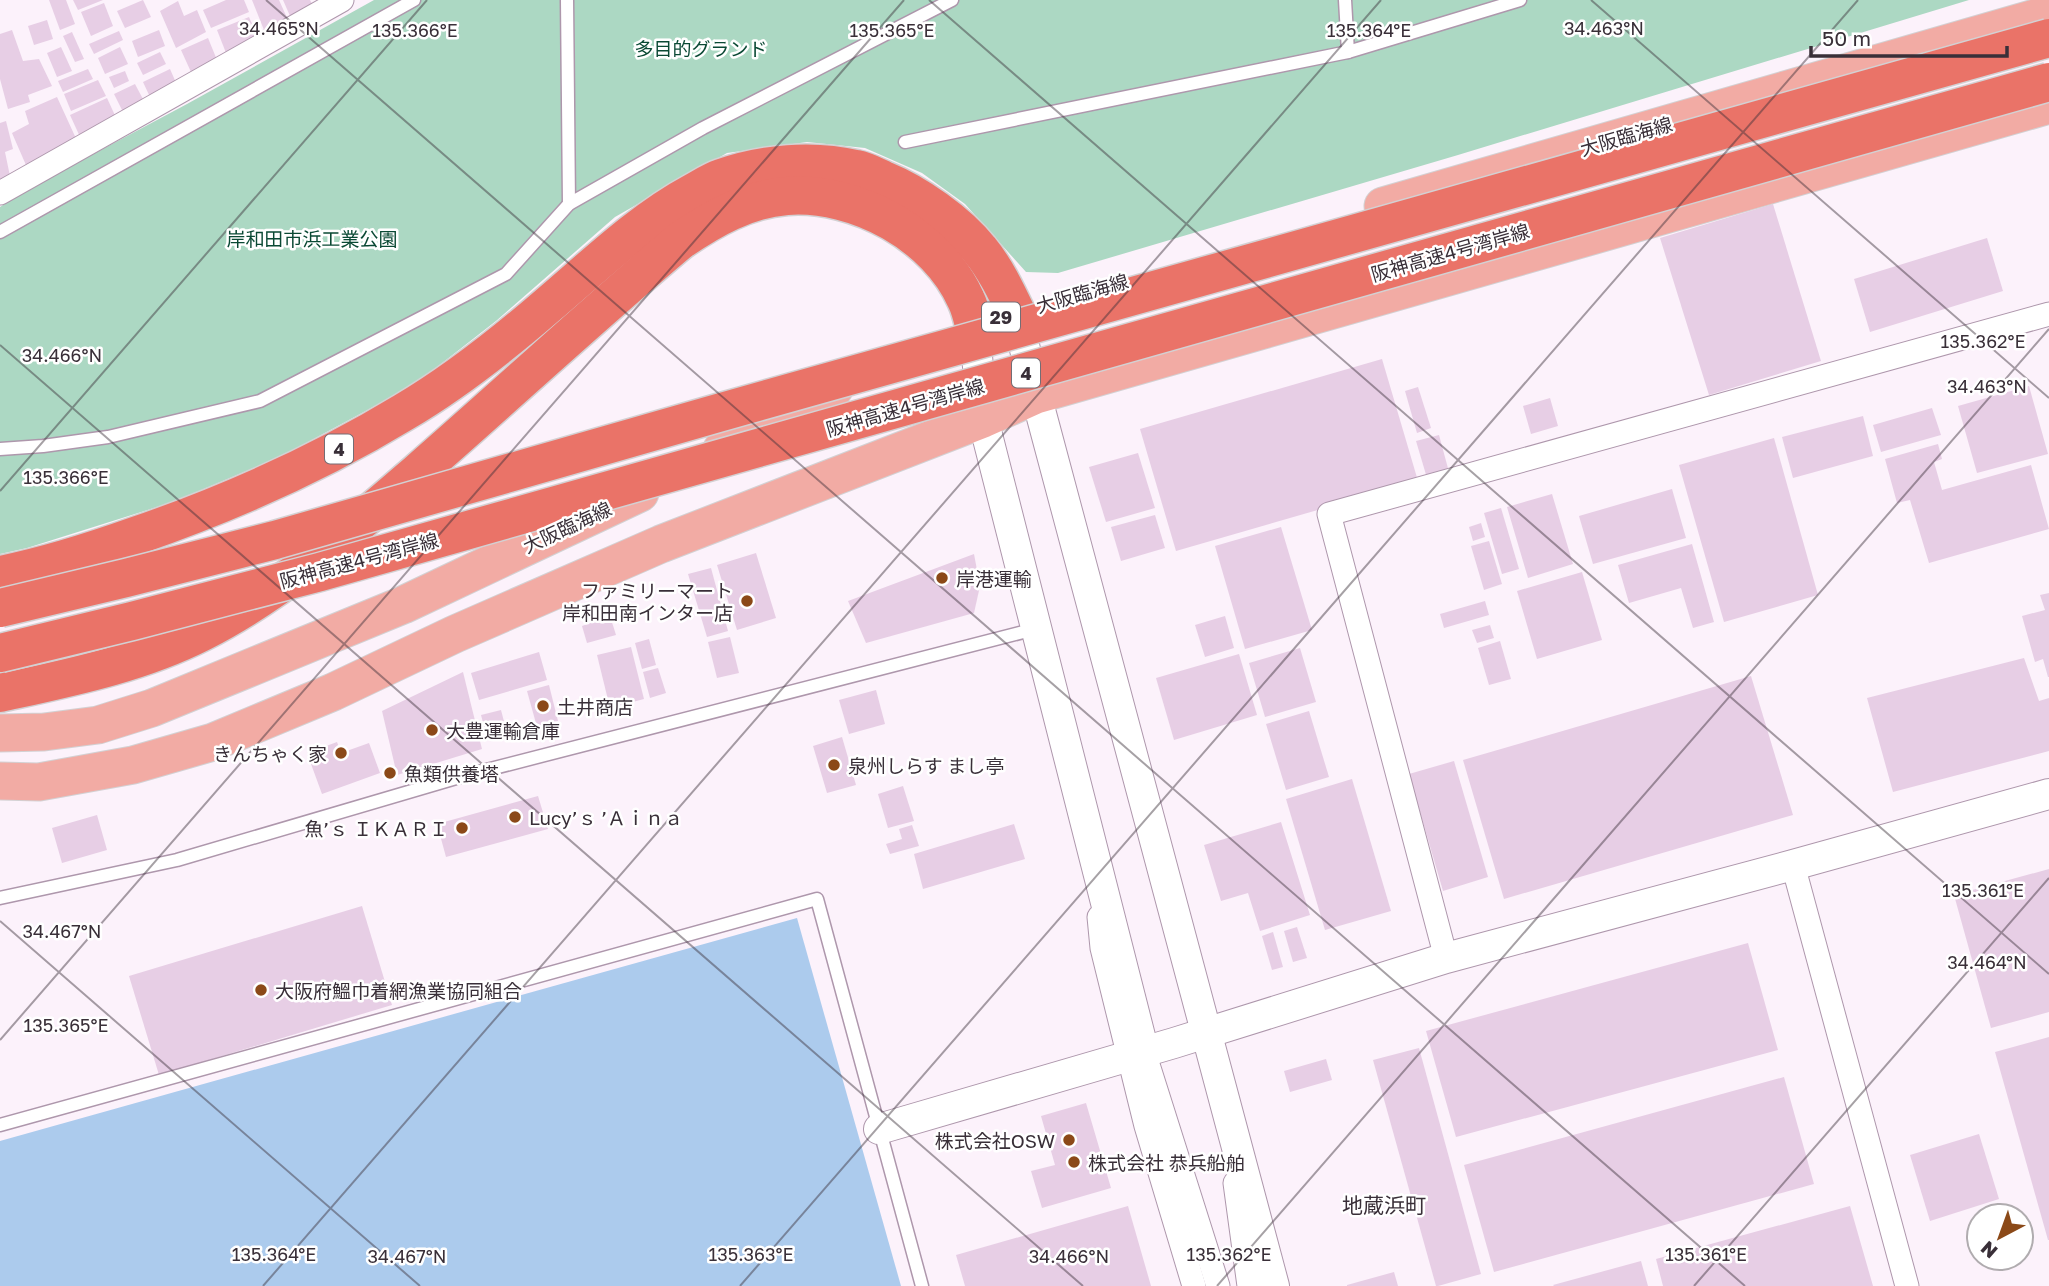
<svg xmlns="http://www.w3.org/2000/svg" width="2049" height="1286" font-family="'Golos Text','Noto Sans JP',sans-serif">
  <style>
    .green { fill: #acd8c3 }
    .water { fill: #accbed }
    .building { fill: #e7cee5 }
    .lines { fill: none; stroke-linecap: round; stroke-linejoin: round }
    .service-casing { stroke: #ae97ac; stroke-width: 15 }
    .minor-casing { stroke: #ae97ac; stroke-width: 25 }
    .tertiary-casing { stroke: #ae97ac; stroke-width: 32 }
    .primary-casing { stroke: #d3d1d3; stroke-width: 39 }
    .motorway-casing { stroke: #d3d1d3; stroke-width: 41 }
    .service { stroke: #fff; stroke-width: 12 }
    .minor { stroke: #fff; stroke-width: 23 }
    .tertiary { stroke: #fff; stroke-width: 30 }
    .primary { stroke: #f2aba4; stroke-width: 37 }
    .motorway { stroke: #ea7368; stroke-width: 38 }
    .motorway-bridge-casing { stroke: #d3d1d3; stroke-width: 41; stroke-linecap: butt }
    .motorway-bridge { stroke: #ea7368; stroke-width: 38 }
    .ticks { fill: none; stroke: #392f38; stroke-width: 2; stroke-opacity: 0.45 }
    .poi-dot { fill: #8b4918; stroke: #fff; stroke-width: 2.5 }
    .labels { text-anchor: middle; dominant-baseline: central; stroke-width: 5; stroke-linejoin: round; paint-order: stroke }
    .shield { fill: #fff; stroke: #746d74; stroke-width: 2 }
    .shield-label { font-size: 18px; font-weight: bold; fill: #392f38 }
    .park-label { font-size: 19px; fill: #0a4934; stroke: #fff }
    .street-label { font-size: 19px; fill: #392f38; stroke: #fff }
    .poi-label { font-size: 19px; fill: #392f38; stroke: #fff; text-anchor: start }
    .neighbourhood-label { font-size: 21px; fill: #392f38; stroke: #fff }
    .ticks-label { font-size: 18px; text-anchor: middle; fill: #392f38; stroke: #fff; stroke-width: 5; stroke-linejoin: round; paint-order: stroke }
  </style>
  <rect width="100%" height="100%" fill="#fcf2fb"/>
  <!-- green -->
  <path class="green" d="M374 0H1969L1458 155 1058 273 1026 272 965 204 922 173 865 148 807 142 727 153 615 217 496 321 414 385 282 456 173 502 27 548 0 554V207L24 191 187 104Z"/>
  <!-- water -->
  <path class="water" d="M797 918 901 1286H0V1141Z"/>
  <!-- building -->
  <g class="building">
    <path d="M49 0H66L75 24 60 30Z"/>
    <path d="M73 0H103L78 10Z"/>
    <path d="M143 0 151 17 125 28 117 11Z"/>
    <path d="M226 0H244L249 12 211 28 203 10Z"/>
    <path d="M252 0H279L288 20 264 30Z"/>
    <path d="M283 0H310L313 6 290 16Z"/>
    <path d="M178 1 184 16 197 10 206 32 176 48 160 11Z"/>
    <path d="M104 3 113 26 91 36 81 12Z"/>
    <path d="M249 17 261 44 228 58 217 30Z"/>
    <path d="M47 20 53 39 34 45 28 26Z"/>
    <path d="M12 30 23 61 39 59 52 86 28 95 30 102 8 109 0 79V34Z"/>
    <path d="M159 30 165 46 138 57 132 41Z"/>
    <path d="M119 31 123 40 94 54 89 44Z"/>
    <path d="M72 32 84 59 75 62 63 36Z"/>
    <path d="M208 38 217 60 191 72 181 50Z"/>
    <path d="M61 47 72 71 57 77 47 53Z"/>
    <path d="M120 47 128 64 105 74 98 58Z"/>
    <path d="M160 52 166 64 143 75 137 63Z"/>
    <path d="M88 69 93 79 63 92 58 81Z"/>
    <path d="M170 69 177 85 150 97 143 82Z"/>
    <path d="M125 71 129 81 114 88 109 77Z"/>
    <path d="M98 80 106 96 71 111 64 94Z"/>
    <path d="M135 84 144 101 123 112 114 94Z"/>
    <path d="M57 97 79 145 29 172 12 133 29 124 25 111Z"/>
    <path d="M107 98 118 122 81 139 70 115Z"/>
    <path d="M6 121 13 149 5 152 11 181 0 185V123Z"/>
    <path d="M1773 204 1821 361 1709 395 1660 238Z"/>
    <path d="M1987 238 2003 291 1870 332 1854 279Z"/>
    <path d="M1382 359 1418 481 1176 551 1140 429Z"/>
    <path d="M2029 386 2048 454 1977 473 1958 406Z"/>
    <path d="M1418 387 1431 428 1417 433 1405 391Z"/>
    <path d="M1550 398 1558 426 1531 434 1523 406Z"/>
    <path d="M1932 408 1941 435 1881 452 1873 425Z"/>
    <path d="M1863 416 1873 456 1793 478 1782 437Z"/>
    <path d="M1439 435 1449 472 1427 478 1416 441Z"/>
    <path d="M1774 438 1818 595 1724 622 1679 465Z"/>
    <path d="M1938 444 1942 459 1934 462 1942 490 2031 465 2049 529 1929 563 1910 500 1897 503 1885 459Z"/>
    <path d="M1138 453 1155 508 1106 522 1089 467Z"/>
    <path d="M1672 489 1686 538 1593 564 1579 516Z"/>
    <path d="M1552 494 1573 564 1528 578 1507 507Z"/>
    <path d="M1501 508 1519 569 1502 574 1484 513Z"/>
    <path d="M1155 515 1165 548 1121 561 1111 527Z"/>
    <path d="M1481 523 1485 537 1473 541 1469 527Z"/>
    <path d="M1281 527 1312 630 1245 649 1215 546Z"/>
    <path d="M1489 541 1502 584 1484 590 1471 546Z"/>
    <path d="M1692 544 1714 622 1693 628 1681 588 1629 603 1618 565Z"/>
    <path d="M756 553 776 618 737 630 717 565Z"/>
    <path d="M974 554 980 586 974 613 866 643 848 601Z"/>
    <path d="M711 568 728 631 707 637 688 574Z"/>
    <path d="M1582 572 1602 640 1537 659 1517 591Z"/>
    <path d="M2049 593V677H2048L2043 659 2035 662 2022 616 2045 610 2040 595Z"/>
    <path d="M1485 601 1489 615 1444 628 1440 614Z"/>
    <path d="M610 616 616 635 587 643 582 626Z"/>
    <path d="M1225 616 1234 648 1205 657 1195 625Z"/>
    <path d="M1490 625 1494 638 1477 643 1472 630Z"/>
    <path d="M730 637 739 673 717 678 708 642Z"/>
    <path d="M649 639 656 665 642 669 635 643Z"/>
    <path d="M1500 641 1511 679 1489 685 1478 648Z"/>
    <path d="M631 647 644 699 610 708 597 655Z"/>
    <path d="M1300 648 1316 702 1265 717 1249 663Z"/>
    <path d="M539 652 547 680 479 700 471 673Z"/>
    <path d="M1239 654 1257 715 1174 740 1156 678Z"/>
    <path d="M2024 658 2039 701 2049 698V751L1893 792 1867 698Z"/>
    <path d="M658 668 666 693 650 698 643 672Z"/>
    <path d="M463 672 482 749 397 775 382 711Z"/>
    <path d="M1751 676 1793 815 1504 899 1463 760Z"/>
    <path d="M549 685 558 721 537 727 527 691Z"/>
    <path d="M876 690 885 724 849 734 839 700Z"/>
    <path d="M501 710 507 733 487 738 481 715Z"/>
    <path d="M1309 711 1329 777 1286 790 1266 724Z"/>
    <path d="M842 737 856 785 827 793 813 746Z"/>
    <path d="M337 742 341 753 369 743 380 773 322 794 307 753Z"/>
    <path d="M1454 761 1488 877 1443 891 1409 774Z"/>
    <path d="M1352 779 1391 911 1325 930 1286 799Z"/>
    <path d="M903 786 914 821 888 828 878 794Z"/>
    <path d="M538 796 548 829 446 857 437 824Z"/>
    <path d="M97 815 107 850 62 863 52 828Z"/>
    <path d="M1281 822 1310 915 1260 931 1248 893 1221 901 1204 845Z"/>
    <path d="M1014 824 1025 859 923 889 914 854Z"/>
    <path d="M912 825 919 846 890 854 886 844 902 839 899 829Z"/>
    <path d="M2049 869V1012L1991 1028 1954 895Z"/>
    <path d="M362 906 392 1005 159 1075 129 976Z"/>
    <path d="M1297 927 1307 958 1293 962 1284 931Z"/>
    <path d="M1273 932 1283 967 1272 970 1262 936Z"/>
    <path d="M1748 943 1778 1050 1456 1137 1426 1031Z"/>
    <path d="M2049 1037V1240H2048L1995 1052Z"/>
    <path d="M1419 1048 1481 1274 1438 1286H1436L1373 1060Z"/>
    <path d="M1326 1059 1332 1080 1290 1092 1284 1071Z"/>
    <path d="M1784 1077 1814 1184 1494 1272 1464 1165Z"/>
    <path d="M1086 1103 1111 1188 1042 1208 1031 1171 1055 1165 1041 1116Z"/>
    <path d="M1979 1134 1999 1199 1930 1221 1910 1155Z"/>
    <path d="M1128 1206 1151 1286H965L956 1255Z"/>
    <path d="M1850 1206 1873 1286H1663L1656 1259Z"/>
    <path d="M1641 1261 1648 1286H1554L1553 1285Z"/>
    <path d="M1394 1272 1398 1286H1347V1285Z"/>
  </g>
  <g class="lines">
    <!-- service casing -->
    <g class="service-casing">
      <g id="service">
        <path d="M567 0 569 204"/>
        <path d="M1345 0 1348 52"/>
        <path d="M905 142 1348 52 1520 0"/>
        <path d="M0 232 414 0"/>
        <path d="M0 449 43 446 108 437 260 401 506 274 569 204 703 128 952 0"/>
        <path d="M0 898 177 860 463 776 1035 629"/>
        <path d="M0 1125 817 899 922 1286"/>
      </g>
    </g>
    <!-- minor casing -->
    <g class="minor-casing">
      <g id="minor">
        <path d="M0 193 342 0"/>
        <path d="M1793 865 1907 1286"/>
        <path d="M1099 917 1102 948 1146 1126 1194 1286"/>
        <path d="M1446 958 1329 514 2049 314"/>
        <path d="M1144 1052 1218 1286"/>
        <path d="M1235 1183 1249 1286"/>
      </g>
    </g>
    <!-- tertiary casing -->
    <g class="tertiary-casing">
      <g id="tertiary">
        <path d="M1016 312 1036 395 1274 1286"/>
        <path d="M974 325 983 419 1144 1052"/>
        <path d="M879 1129 1174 1043 1446 958 1793 865 2049 794"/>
      </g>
    </g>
    <!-- primary casing -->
    <g class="primary-casing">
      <g id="primary">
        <path d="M1383 206 2049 14"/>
        <path d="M722 449 834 389"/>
        <path d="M0 733 44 732 98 725 152 708 403 605 640 493"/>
        <path d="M0 781 39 782 133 765 213 742 333 692 455 634 661 544 983 419 1036 395 2049 105"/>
      </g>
    </g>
    <!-- motorway casing -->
    <g class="motorway-casing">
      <g id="motorway">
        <path d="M0 575C47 566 93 551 138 535 230 503 320 463 404 412 455 382 503 344 548 305 594 266 640 221 694 192 703 187 712 181 721 178 763 163 813 159 856 169 866 171 875 176 884 180 916 193 958 222 980 250 995 268 1006 291 1016 312"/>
        <path d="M0 693C68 678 139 664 202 632 281 592 351 530 418 472 506 395 591 316 680 241 712 219 747 199 787 196 857 191 937 235 966 300 970 308 972 317 974 325"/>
      </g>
    </g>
    <!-- service -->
    <use href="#service" class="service"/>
    <!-- minor -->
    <use href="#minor" class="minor"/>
    <!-- tertiary -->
    <use href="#tertiary" class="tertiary"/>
    <!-- primary -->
    <use href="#primary" class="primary"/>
    <!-- motorway -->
    <use href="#motorway" class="motorway"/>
    <!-- motorway-bridge casing -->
    <g class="motorway-bridge-casing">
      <g id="motorway-bridge">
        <path d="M0 608 126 578 275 540 718 413 2049 38"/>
        <path d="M0 653 132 621 320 572 2049 82"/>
      </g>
    </g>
    <!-- motorway-bridge -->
    <use href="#motorway-bridge" class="motorway-bridge"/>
  </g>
  <!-- ticks -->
  <path class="ticks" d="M266 0 1745 1286M929 0 2049 974M1591 0 2049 398M0 345 1083 1286M0 491 427 0M0 921 420 1286M0 1040 904 0M263 1286 1381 0M740 1286 1858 0M1217 1286 2049 329M1694 1286 2049 878"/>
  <!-- markers -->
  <g class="poi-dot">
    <circle cx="942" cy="578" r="7"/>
    <circle cx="747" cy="601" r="7"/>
    <circle cx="543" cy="706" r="7"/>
    <circle cx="432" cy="730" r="7"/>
    <circle cx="341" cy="753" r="7"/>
    <circle cx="834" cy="765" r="7"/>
    <circle cx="390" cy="773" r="7"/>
    <circle cx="515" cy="817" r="7"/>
    <circle cx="462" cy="828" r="7"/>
    <circle cx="261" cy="990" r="7"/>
    <circle cx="1069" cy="1140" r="7"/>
    <circle cx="1074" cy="1162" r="7"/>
  </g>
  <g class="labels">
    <!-- shield labels -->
    <g class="shield">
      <rect x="982" y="302.5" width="38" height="29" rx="5"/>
      <rect x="1012" y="358.5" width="28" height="29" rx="5"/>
      <rect x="325" y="434.5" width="28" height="29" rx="5"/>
    </g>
    <g class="shield-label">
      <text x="1001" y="317">29</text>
      <text x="1026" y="373">4</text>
      <text x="339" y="449">4</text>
    </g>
    <!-- park labels -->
    <g class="park-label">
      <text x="701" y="48">多目的グランド</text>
      <text x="312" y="238">岸和田市浜工業公園</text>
    </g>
    <!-- street labels -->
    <g class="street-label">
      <text transform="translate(1626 136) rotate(-16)">大阪臨海線</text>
      <text transform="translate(1450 252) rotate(-16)">阪神高速4号湾岸線</text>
      <text transform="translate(1082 293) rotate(-16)">大阪臨海線</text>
      <text transform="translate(905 407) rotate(-16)">阪神高速4号湾岸線</text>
      <text transform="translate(567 527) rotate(-25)">大阪臨海線</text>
      <text transform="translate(359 560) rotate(-15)">阪神高速4号湾岸線</text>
    </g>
    <!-- poi labels -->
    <g class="poi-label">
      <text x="956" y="578">岸港運輸</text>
      <text x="733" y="590" text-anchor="end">ファミリーマート<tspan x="733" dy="22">岸和田南インター店</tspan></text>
      <text x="557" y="706">土井商店</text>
      <text x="446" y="730">大豊運輸倉庫</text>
      <text x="327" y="753" text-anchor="end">きんちゃく家</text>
      <text x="848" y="765">泉州しらす まし亭</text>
      <text x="404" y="773">魚類供養塔</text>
      <text x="529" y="817">Lucy’ｓ ’Ａｉｎａ</text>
      <text x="448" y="828" text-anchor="end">魚’ｓ ＩＫＡＲＩ</text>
      <text x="275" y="990">大阪府鰮巾着網漁業協同組合</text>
      <text x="1055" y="1140" text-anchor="end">株式会社OSW</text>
      <text x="1088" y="1162">株式会社 恭兵船舶</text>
    </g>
    <!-- neighbourhood labels -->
    <g class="neighbourhood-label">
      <text x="1384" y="1205">地蔵浜町</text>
    </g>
  </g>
  <g class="ticks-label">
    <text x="279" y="35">34.465°N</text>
    <text x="1604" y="35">34.463°N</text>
    <text x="415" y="37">135.366°E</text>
    <text x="892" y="37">135.365°E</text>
    <text x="1369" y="37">135.364°E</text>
    <text x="1983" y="348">135.362°E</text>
    <text x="62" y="362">34.466°N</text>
    <text x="1987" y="393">34.463°N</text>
    <text x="66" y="484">135.366°E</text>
    <text x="1983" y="897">135.361°E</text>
    <text x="62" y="938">34.467°N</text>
    <text x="1987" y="969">34.464°N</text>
    <text x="66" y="1032">135.365°E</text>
    <text x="274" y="1261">135.364°E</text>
    <text x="751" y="1261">135.363°E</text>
    <text x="1229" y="1261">135.362°E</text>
    <text x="1706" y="1261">135.361°E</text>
    <text x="407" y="1263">34.467°N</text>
    <text x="1069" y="1263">34.466°N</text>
  </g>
  <!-- north arrow -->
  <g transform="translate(2000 1237) rotate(221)"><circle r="33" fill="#ffffff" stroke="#b0acaf" stroke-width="2"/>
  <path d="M0-5L12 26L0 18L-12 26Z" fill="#8b4918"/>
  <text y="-10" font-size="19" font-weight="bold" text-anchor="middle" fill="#392f38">N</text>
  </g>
  <!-- scale -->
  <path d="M1811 46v10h196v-10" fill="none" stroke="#392f38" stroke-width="3.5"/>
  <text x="1822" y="46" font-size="21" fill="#392f38" stroke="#ffffff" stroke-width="5" paint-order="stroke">50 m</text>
</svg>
